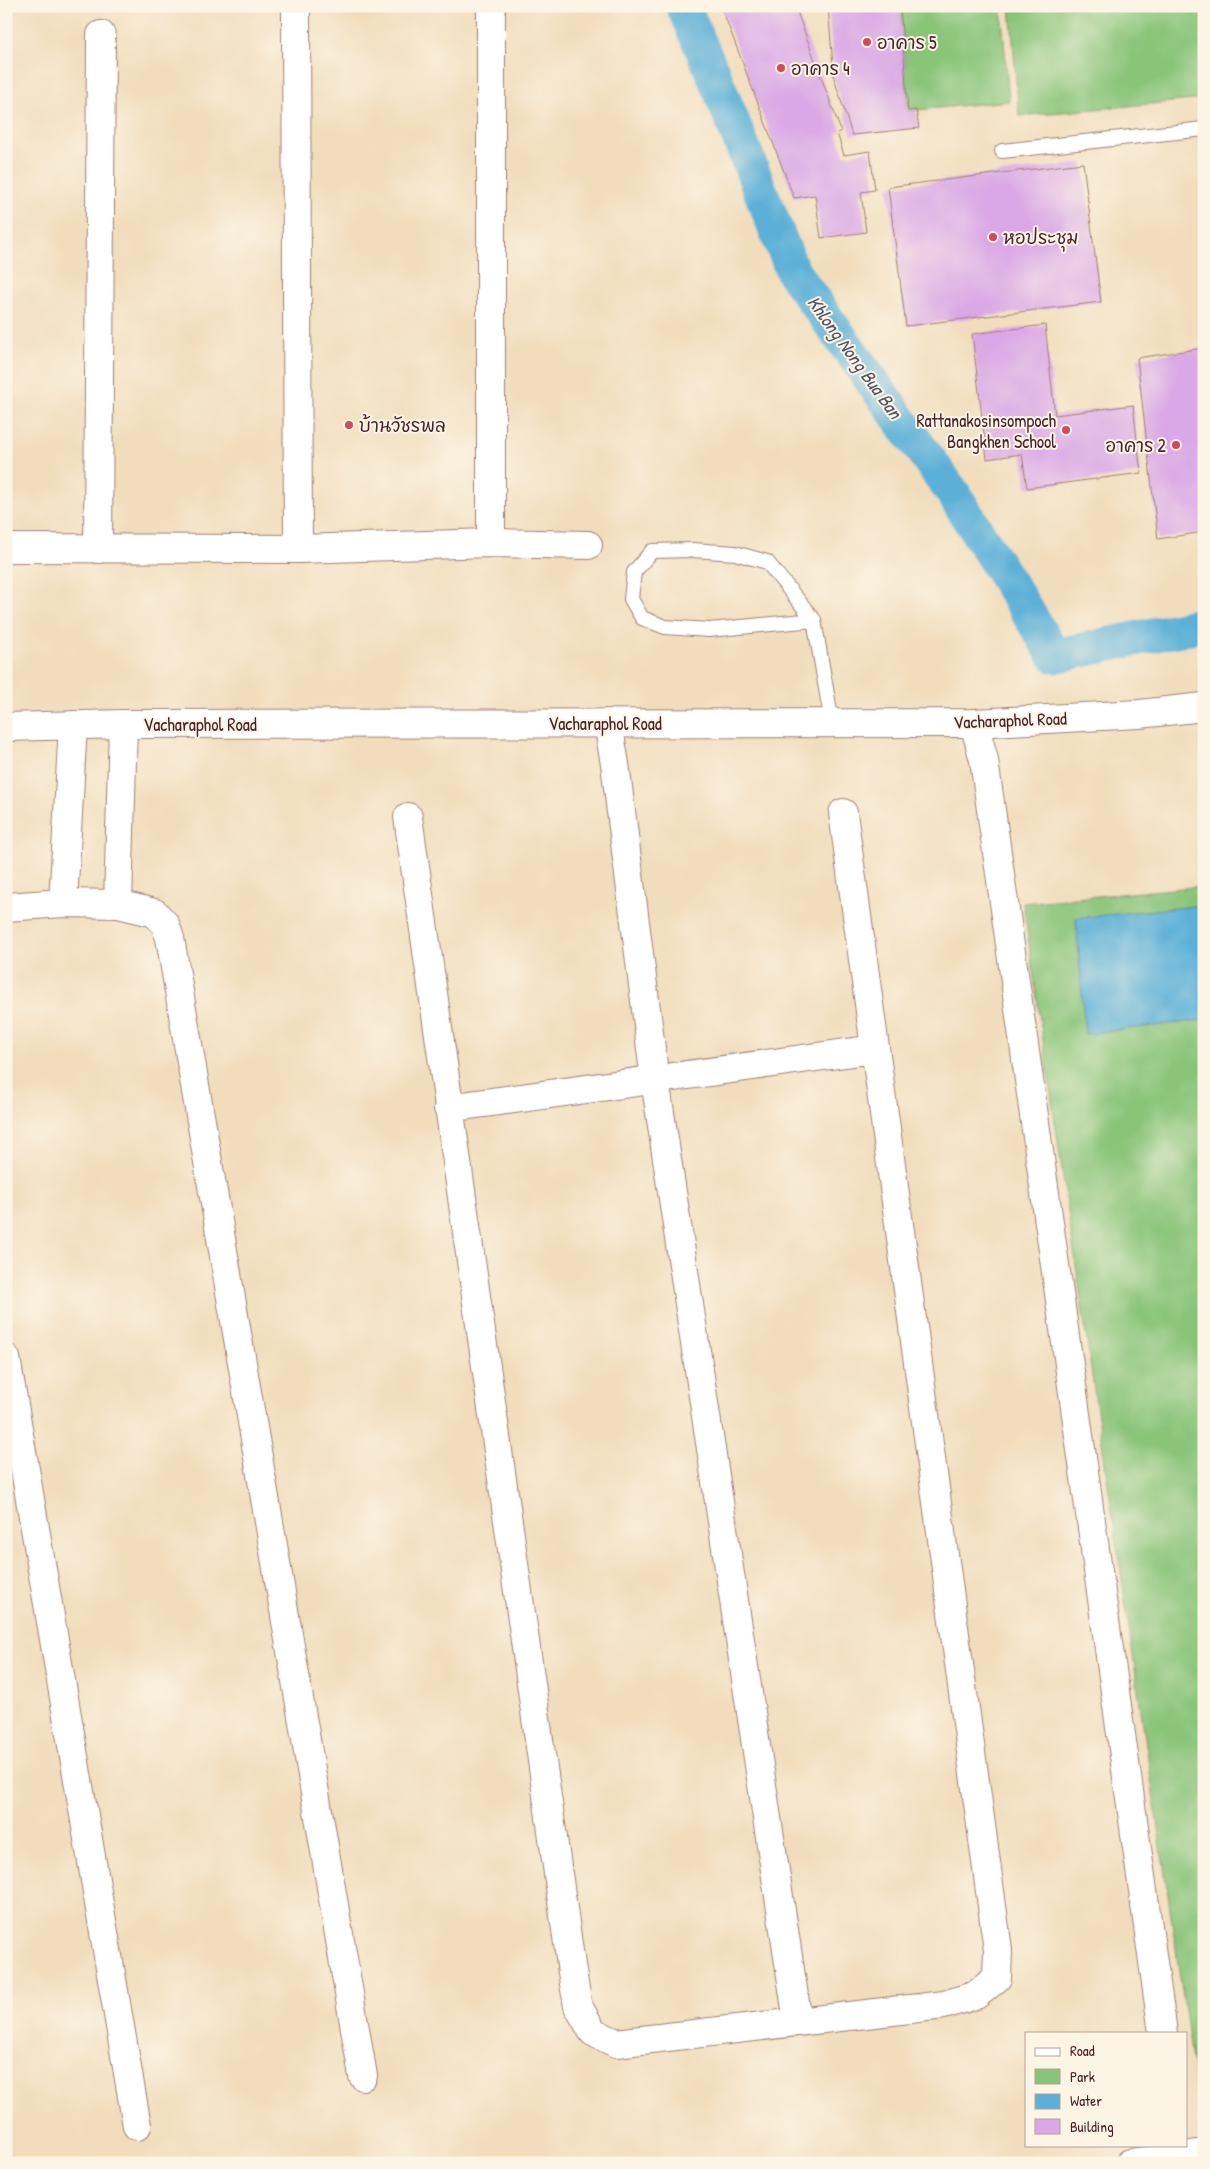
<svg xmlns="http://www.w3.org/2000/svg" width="1210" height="2169" font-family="'Patrick Hand','Playpen Sans Thai',sans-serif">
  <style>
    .green { fill: #89c479; stroke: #6a7252 }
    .water { fill: #5cb0d8; stroke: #536882 }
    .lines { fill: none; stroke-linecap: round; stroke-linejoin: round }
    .canal { stroke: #5cb0d8; stroke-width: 35 }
    .building { fill: #daa8e6 }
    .service-casing { stroke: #9e7e74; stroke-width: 16 }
    .minor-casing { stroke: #9e7e74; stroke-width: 30 }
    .tertiary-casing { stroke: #9e7e74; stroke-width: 30 }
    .service { stroke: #fff; stroke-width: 14 }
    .minor { stroke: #fff; stroke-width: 28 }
    .tertiary { stroke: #fff; stroke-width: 28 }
    .poi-dot { fill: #d1495b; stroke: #fcf5e5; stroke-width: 2 }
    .labels { text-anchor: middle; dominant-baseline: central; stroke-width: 4; stroke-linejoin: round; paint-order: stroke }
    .poi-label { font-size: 18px; fill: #4a1f2b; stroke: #fcf5e5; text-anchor: start }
    .street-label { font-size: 18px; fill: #4a1f2b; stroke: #fcf5e5 }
    .water-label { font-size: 19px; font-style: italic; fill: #505268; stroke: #fcf5e5 }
  </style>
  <rect width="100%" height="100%" fill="#fcf5e5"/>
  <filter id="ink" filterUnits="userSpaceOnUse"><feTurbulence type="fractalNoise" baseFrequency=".02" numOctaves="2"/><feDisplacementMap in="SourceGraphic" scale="10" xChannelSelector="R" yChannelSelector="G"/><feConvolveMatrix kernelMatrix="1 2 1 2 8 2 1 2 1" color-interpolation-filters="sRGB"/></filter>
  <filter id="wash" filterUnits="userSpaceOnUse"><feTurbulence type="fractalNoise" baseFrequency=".0096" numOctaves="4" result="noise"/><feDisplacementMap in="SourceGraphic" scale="20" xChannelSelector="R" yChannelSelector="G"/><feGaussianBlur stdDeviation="1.12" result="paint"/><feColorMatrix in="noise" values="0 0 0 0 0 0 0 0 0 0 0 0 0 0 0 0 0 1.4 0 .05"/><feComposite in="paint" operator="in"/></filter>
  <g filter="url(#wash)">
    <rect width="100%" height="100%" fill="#f1ddbc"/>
    <!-- green -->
    <g class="green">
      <path d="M900 6H1001L1009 101 908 111Z"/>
      <path d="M1010 6H1204V99L1019 116Z"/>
      <path d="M1204 886V2121H1201L1023 903Z"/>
    </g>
    <!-- water -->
    <path class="water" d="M1204 905V1020L1085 1034 1076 918Z"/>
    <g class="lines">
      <!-- canal -->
      <path class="canal" d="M683 6 715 78 793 272 953 493 1055 656 1204 624"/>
    </g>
    <g id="blocks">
      <!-- building -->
      <g class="building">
        <path d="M721 6H795L841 131 837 133 844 155 870 151 875 190 861 192 866 232 821 238 815 195 794 198Z"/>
        <path d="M828 6H900L908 111 916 110 919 128 852 135 834 78Z"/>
        <path d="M1083 163 1101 302 906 326 888 187Z"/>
        <path d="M1045 325 1055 415 1133 405 1141 473 1027 488 1022 454 987 459 972 334Z"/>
        <path d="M1204 348V532L1158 539 1137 358Z"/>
      </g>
    </g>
  </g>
  <g filter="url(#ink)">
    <use href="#blocks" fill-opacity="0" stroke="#9e7e74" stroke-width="1"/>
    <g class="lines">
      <!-- service casing -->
      <g class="service-casing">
        <g id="service">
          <path d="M1002 151 1204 129"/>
          <path d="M814 620 709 630 665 627 642 618 631 599 634 572 652 551 693 550 735 553 767 562 814 620 832 723"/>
        </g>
      </g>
      <!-- minor casing -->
      <g class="minor-casing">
        <g id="minor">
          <path d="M296 6 298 549"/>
          <path d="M491 543V6"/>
          <path d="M6 548 298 549 491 543 588 545"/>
          <path d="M98 549 101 35"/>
          <path d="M608 723 615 764 655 1080 798 2022"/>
          <path d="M974 723 984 760 1163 2033"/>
          <path d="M408 817 572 1972 578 2006 593 2032 616 2043 944 2005 976 1995 997 1978 998 1950 843 813"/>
          <path d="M63 903 73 725"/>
          <path d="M118 904 123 724"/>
          <path d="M6 907 63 903 118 904 155 913 165 924 170 938 363 2076"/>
          <path d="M448 1108 875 1049"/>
          <path d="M6 1358 137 2126"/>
          <path d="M1130 2163 1204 2153"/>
        </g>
      </g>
      <!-- tertiary casing -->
      <g class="tertiary-casing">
        <path id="tertiary" d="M6 727 123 724 974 723 1139 714 1204 707"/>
      </g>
      <!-- service -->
      <use href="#service" class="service"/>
      <!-- minor -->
      <use href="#minor" class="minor"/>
      <!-- tertiary -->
      <use href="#tertiary" class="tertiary"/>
    </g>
  </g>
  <!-- markers -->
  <g class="poi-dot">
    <circle cx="867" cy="42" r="5"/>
    <circle cx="781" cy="68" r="5"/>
    <circle cx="993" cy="237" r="5"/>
    <circle cx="349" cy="425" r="5"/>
    <circle cx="1066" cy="430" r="5"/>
    <circle cx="1176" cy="445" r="5"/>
  </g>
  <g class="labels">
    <!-- poi labels -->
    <g class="poi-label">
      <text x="877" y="42">อาคาร 5</text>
      <text x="791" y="68">อาคาร 4</text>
      <text x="1003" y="237">หอประชุม</text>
      <text x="1056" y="420" text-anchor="end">Rattanakosinsompoch<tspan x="1056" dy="21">Bangkhen School</tspan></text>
      <text x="359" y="425">บ้านวัชรพล</text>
      <text x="1166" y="445" text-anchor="end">อาคาร 2</text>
    </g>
    <!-- street labels -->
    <g class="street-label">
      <text transform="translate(1010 720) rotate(-2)">Vacharaphol Road</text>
      <text x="605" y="723">Vacharaphol Road</text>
      <text x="200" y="724">Vacharaphol Road</text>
    </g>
    <!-- water labels -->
    <g class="water-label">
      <text transform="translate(855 357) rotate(54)">Khlong Nong Bua Ban</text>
    </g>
  </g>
  <!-- margin -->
  <rect width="1210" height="2169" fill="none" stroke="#fcf5e5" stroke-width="25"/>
  <!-- legend -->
  <rect x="1025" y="2032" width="162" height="115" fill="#fcf5e5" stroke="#b59f9b"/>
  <rect x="1035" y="2048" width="25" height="8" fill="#ffffff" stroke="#b59f9b"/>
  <text x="1070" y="2056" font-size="15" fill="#4a1f2b">Road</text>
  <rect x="1035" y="2069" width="25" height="15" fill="#89c479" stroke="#b59f9b"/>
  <text x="1070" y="2082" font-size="15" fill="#4a1f2b">Park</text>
  <rect x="1035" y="2094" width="25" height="15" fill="#5cb0d8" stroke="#b59f9b"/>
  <text x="1070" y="2106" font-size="15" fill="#4a1f2b">Water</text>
  <rect x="1035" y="2119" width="25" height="15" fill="#daa8e6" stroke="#b59f9b"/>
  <text x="1070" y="2132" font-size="15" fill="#4a1f2b">Building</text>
</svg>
